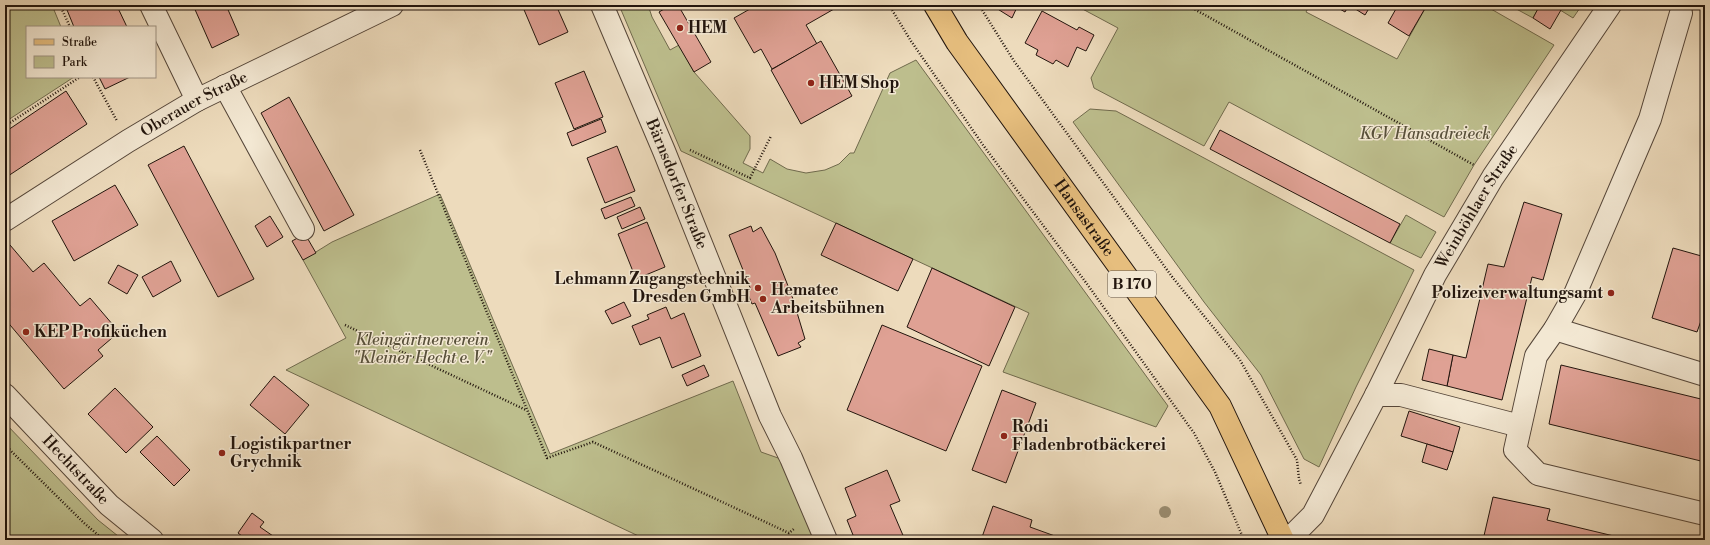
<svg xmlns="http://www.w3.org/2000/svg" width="1710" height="545" font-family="'Libre Bodoni',serif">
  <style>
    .green { fill: #bdbe8d; stroke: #706a4d }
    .building { fill: #dfa194; stroke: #22150d }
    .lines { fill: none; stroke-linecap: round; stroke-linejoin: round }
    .minor-casing { stroke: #554639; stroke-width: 24 }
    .major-casing { stroke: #22150d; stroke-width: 24 }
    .path { stroke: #22150d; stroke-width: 2.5; stroke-dasharray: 1 2; stroke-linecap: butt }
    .minor { stroke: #f3e8d3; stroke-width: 22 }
    .major { stroke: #e6be7e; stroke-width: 22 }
    .tree { fill: #9b8f74 }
    .poi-dot { fill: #8f2418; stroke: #f3e8d3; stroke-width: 1.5 }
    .labels { text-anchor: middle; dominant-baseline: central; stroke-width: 3; stroke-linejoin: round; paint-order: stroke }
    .shield { fill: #f3e8d3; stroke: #615448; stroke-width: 1 }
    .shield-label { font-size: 15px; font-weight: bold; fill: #22150d }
    .poi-label { font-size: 16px; font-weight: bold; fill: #22150d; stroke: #f3e8d3; text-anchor: start }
    .street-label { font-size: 16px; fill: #22150d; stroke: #f3e8d3 }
    .park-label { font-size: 16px; font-style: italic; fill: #58503a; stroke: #f3e8d3 }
  </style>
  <rect width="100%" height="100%" fill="#eddbbc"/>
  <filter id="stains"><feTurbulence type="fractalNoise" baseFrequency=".005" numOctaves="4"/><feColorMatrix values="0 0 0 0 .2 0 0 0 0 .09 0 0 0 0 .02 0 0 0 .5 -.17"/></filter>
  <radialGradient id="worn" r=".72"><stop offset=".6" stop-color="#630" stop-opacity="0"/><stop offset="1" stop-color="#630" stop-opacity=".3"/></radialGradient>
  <!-- green -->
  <g class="green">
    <path d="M5 5H52L61 27H27V77H74L5 122Z"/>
    <path d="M619 5H648L652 17 670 50 679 45 694 72 750 136V149L743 163 763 173 770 159 787 169 806 173 825 170 839 164 850 153H854L890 73 916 60 1168 406 1156 427 1003 372 1029 313 681 151Z"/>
    <path d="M1075 5H1310L1306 12 1397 59 1427 5H1484L1554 45 1474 165 1444 217 1229 102 1204 146 1094 88 1091 78 1118 28Z"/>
    <path d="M1509 5H1540L1533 18Z"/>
    <path d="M1552 5H1582L1573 18Z"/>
    <path d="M1090 109 1116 111 1414 270 1356 387 1319 467 1304 459 1261 375 1204 302 1073 122Z"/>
    <path d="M440 194 550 454 733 381 761 452 781 459 816 540H647L286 370 346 338 303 260 332 242Z"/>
    <path d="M1406 215 1436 232 1421 258 1390 243Z"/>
    <path d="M5 423 98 520 123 540H5Z"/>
  </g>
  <!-- building -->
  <g class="building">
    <path d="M65 5H113L114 8 117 6 127 27H74Z"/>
    <path d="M193 5H226L239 35 212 48Z"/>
    <path d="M522 5H556L568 32 539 45Z"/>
    <path d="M671 5H678L711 62 694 72 659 12Z"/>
    <path d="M757 5H841L806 25 817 44 772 69 761 49 754 53 734 18Z"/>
    <path d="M997 5H1018L1012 18 996 8Z"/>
    <path d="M1333 5H1371L1365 15 1349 5 1345 12Z"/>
    <path d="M1395 5H1427L1409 36 1388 23 1397 7Z"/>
    <path d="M1540 5H1552L1561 10 1550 29 1533 18Z"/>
    <path d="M1042 11 1077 30 1079 27 1094 35 1086 51 1077 47 1068 67 1056 60 1053 64 1036 55 1038 50 1025 43Z"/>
    <path d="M821 41 852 96 801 124 771 70Z"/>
    <path d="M584 71 603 117 574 129 555 83Z"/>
    <path d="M99 77H130L105 89Z"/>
    <path d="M66 91 87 124 5 178V132Z"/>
    <path d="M289 97 354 215 324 231 261 113Z"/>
    <path d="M601 119 606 132 572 146 567 133Z"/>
    <path d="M1220 130 1400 224 1390 243 1210 149Z"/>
    <path d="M184 146 254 279 218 297 148 165Z"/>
    <path d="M617 146 635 191 605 203 587 158Z"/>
    <path d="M115 185 138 225 74 261 52 221Z"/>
    <path d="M631 197 635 206 605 219 601 209Z"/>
    <path d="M1524 202 1562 214 1543 280 1532 277 1502 400 1447 386 1453 355 1466 358 1488 264 1504 267Z"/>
    <path d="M640 207 645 219 622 229 617 217Z"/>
    <path d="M270 216 283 237 267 247 255 226Z"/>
    <path d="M647 222 665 267 636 279 618 234Z"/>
    <path d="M836 223 913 259 898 291 821 255Z"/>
    <path d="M751 226 753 232 761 227 775 253 792 296 805 339 798 343 801 347 778 356 755 303 752 304 747 292 751 290 729 235Z"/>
    <path d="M305 234 316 253 303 260 292 241Z"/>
    <path d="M10 245 33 272 44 263 80 306 90 298 119 332 98 350 103 356 64 389 5 319V249Z"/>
    <path d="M1673 248 1705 257V319L1702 318 1697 332 1652 318Z"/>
    <path d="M171 261 181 281 153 297 142 277Z"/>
    <path d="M118 265 138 275 127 294 108 283Z"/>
    <path d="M932 268 1015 307 989 366 907 327Z"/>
    <path d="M624 302 631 316 612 324 605 311Z"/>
    <path d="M666 307 671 319 684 313 701 356 672 368 660 337 640 345 632 326 649 319 647 315Z"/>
    <path d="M882 325 982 366 946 451 847 410Z"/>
    <path d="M1429 349 1453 355 1447 386 1422 380Z"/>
    <path d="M704 365 709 376 687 386 682 375Z"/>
    <path d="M1561 365 1705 400V462L1549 424Z"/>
    <path d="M274 376 309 405 285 434 250 405Z"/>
    <path d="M115 388 153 427 126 453 88 414Z"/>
    <path d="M1002 390 1036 403 1006 483 972 470Z"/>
    <path d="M1409 411 1460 427 1453 452 1401 436Z"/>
    <path d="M157 436 190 470 174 486 140 452Z"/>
    <path d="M1427 444 1453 452 1447 470 1422 462Z"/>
    <path d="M887 470 900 501 890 505 905 540H855L847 520 856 516 845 488Z"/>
    <path d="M1493 497 1550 509 1547 520 1618 537 1617 540H1483Z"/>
    <path d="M993 506 1032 520 1030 527 1066 540H981Z"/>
    <path d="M252 513 264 522 260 527 273 536 270 540H247L238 533Z"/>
  </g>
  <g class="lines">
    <!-- minor casing -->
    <g class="minor-casing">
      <g id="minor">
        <path d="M151 5 197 100"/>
        <path id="s1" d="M602 5 664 151 770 416 791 458 826 540"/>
        <path d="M1681 13 1650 119 1575 294 1555 329 1536 356 1515 450 1538 474 1705 514"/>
        <path d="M225 86 303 229"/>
        <path id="s2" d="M5 220 128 141 197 100 392 5"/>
        <path d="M1555 329 1705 375"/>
        <path id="s3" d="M5 395 109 505 152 540"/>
        <path d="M1376 395H1401L1520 426"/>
        <path id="s4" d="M1288 540 1313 515 1376 395 1435 275 1493 177 1610 5"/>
      </g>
    </g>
    <!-- major casing -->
    <g class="major-casing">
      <g id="major">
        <path id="s5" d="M935 5 957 42 1220 406 1283 540"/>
      </g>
    </g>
    <!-- path -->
    <g class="path">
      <path d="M60 5 70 27"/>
      <path d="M889 5 911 41 983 145 1087 284 1194 433 1215 472 1244 540"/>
      <path d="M979 5 1014 61 1173 278 1240 360 1297 460 1299 479 1301 485"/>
      <path d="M1187 5 1474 165"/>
      <path d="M93 77 117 121"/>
      <path d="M5 126 80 77"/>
      <path d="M420 150 547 458 593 442 789 533 795 528"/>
      <path d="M690 150 750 178 771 136"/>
      <path d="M345 325 526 410"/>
      <path d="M5 445 84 523 104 540"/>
    </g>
    <!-- minor -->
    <use href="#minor" class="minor"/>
    <!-- major -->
    <use href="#major" class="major"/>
  </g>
  <!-- trees -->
  <circle class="tree" cx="1165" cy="512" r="6"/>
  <!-- markers -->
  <g class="poi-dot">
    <circle cx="680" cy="28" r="4"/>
    <circle cx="811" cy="83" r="4"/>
    <circle cx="758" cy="288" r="4"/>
    <circle cx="1611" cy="293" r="4"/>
    <circle cx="763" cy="299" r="4"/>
    <circle cx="26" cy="332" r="4"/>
    <circle cx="1004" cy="436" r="4"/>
    <circle cx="222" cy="453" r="4"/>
  </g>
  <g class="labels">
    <!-- shield labels -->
    <rect class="shield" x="1108" y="271" width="48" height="26" rx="3"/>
    <g class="shield-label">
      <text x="1132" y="284">B 170</text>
    </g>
    <!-- poi labels -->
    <g class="poi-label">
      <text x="688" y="28">HEM</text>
      <text x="819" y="83">HEM Shop</text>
      <text x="750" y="279" text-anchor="end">Lehmann Zugangstechnik<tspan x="750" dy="18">Dresden GmbH</tspan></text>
      <text x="771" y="290">Hematec<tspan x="771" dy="18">Arbeitsbühnen</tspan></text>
      <text x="1603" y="293" text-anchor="end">Polizeiverwaltungsamt</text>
      <text x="34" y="332">KEP Profiküchen</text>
      <text x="1012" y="427">Rodi<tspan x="1012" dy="18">Fladenbrotbäckerei</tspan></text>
      <text x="230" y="444">Logistikpartner<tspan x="230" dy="18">Grychnik</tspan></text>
    </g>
    <!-- street labels -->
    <g class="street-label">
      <text stroke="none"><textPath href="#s2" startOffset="222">Oberauer Straße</textPath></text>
      <text stroke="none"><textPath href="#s1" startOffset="194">Bärnsdorfer Straße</textPath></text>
      <text stroke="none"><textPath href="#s4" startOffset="385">Weinböhlaer Straße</textPath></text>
      <text stroke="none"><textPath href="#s5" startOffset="260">Hansastraße</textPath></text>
      <text stroke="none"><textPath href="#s3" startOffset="103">Hechtstraße</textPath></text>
    </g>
    <!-- park labels -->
    <g class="park-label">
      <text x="1425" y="134">KGV Hansadreieck</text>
      <text x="422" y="340">Kleingärtnerverein<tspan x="422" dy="18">"Kleiner Hecht e. V."</tspan></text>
    </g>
  </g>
  <!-- margin -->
  <rect width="1710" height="545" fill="none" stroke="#eddbbc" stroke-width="20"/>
  <rect x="6" y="6" width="1698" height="533" fill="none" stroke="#22150d" stroke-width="2"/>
  <rect x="10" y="10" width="1690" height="525" fill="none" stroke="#22150d"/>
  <!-- legend -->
  <rect x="26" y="26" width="130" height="52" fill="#f3e8d3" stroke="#9f9484"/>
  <rect x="34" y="39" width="20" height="6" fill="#e6be7e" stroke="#9f9484"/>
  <text x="62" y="46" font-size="12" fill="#22150d">Straße</text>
  <rect x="34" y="56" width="20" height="12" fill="#bdbe8d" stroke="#9f9484"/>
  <text x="62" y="66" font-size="12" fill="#22150d">Park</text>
  <rect width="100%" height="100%" filter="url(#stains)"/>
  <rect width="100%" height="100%" fill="url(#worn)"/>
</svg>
